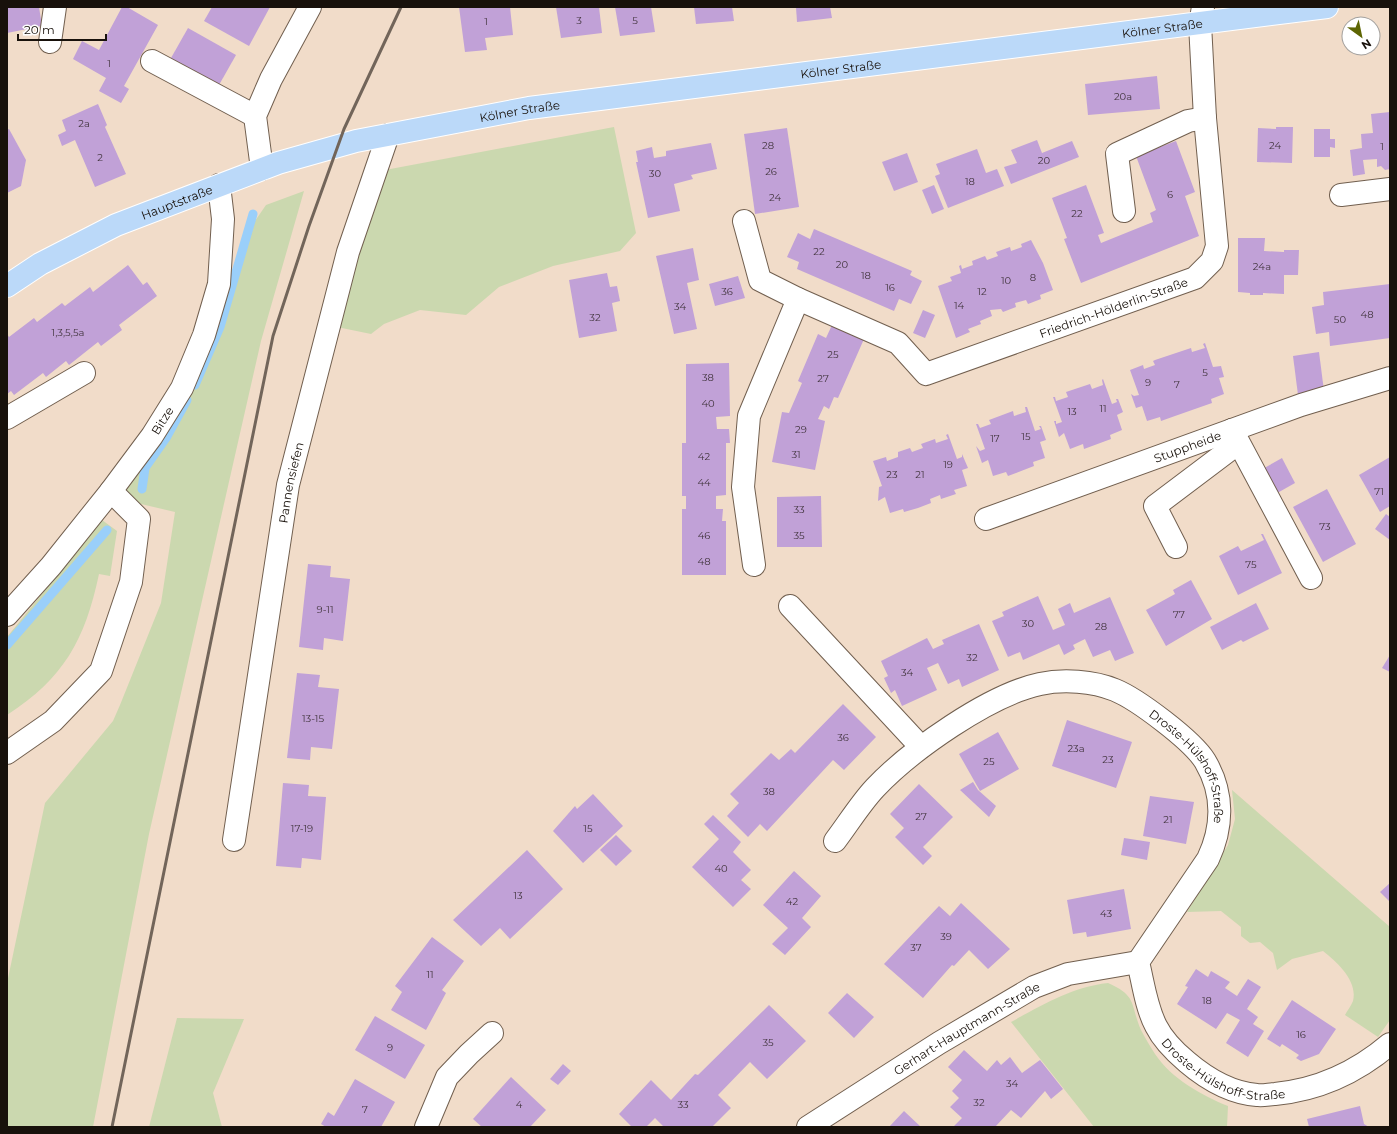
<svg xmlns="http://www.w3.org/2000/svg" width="1397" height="1134" font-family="Montserrat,sans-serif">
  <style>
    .green { fill: #cbd8af }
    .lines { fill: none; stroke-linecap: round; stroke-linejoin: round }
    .stream { stroke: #9acffa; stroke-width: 9 }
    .building { fill: #c1a1d7 }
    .minor-casing { stroke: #715f4f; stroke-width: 24 }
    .major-casing { stroke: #fff; stroke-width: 24 }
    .minor { stroke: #fff; stroke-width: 22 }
    .major { stroke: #bbd9f9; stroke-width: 22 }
    .rail { stroke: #72655a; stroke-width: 3 }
    .labels { text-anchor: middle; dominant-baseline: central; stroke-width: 4; stroke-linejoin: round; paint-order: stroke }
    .number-label { font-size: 10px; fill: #42353e }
    .street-label { font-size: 12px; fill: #18110b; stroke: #fff }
  </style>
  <rect width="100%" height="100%" fill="#f1dcc9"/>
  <!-- green -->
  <g class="green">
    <path d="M614 127 636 233 620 251 553 266 499 287 466 315 420 310 384 324 371 334 337 327 354 255 385 170Z"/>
    <path d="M304 191 261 341 149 834 93 1127H7V983L45 803 113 721 120 705 161 603 175 512 141 504 135 501 126 490V486L152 454 184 405 218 327 238 253 245 254 255 221 266 205Z"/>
    <path d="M102 520 117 531 110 576 99 574C85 640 64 678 7 715V637Z"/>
    <path d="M1232 790 1390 927V1020L1378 1037 1345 1015C1347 1011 1351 1006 1353 1001 1358 981 1337 962 1323 951L1292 959 1277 970 1273 953 1260 942 1250 943 1241 936V927L1221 911 1187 912 1228 845 1235 819Z"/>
    <path d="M1108 983C1138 996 1130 1005 1141 1030 1145 1038 1150 1046 1155 1054 1172 1079 1201 1095 1228 1106L1227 1127H1094L1011 1022C1042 1005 1072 987 1108 983Z"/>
    <path d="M177 1018 244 1019 213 1093 222 1127H149Z"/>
  </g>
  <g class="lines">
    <!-- stream -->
    <g class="stream">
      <path d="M195 385 220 327 253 214"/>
      <path d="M142 489 145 468 166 438 187 400"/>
      <path d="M7 645 107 530"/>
    </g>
  </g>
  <!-- building -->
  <g class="building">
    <path d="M7 7H39L42 26 7 33Z"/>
    <path d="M122 7H127L158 25 124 86 129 89 121 103 99 91 106 78 73 59 82 41 99 50Z"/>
    <path d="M212 7H270L249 46 204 21Z"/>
    <path d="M459 7H510L513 35 485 38 487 50 465 52Z"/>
    <path d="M556 7H599L602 33 561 38Z"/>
    <path d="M615 7H651L655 32 620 36Z"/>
    <path d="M694 7H732L734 21 696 24Z"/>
    <path d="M796 7H830L832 18 797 22Z"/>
    <path d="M188 28 236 55 219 85 171 58Z"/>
    <path d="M1157 76 1160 109 1088 115 1085 84Z"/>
    <path d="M98 104 107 125 105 127 126 174 95 187 75 140 62 146 58 135 66 131 62 120Z"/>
    <path d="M1390 112V169L1385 170 1381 166 1377 167V159L1363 160 1365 174 1353 176 1350 150 1362 148 1361 134 1373 133 1371 114Z"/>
    <path d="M1276 127H1293L1292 163 1257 162 1258 128 1276 129Z"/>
    <path d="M787 128 799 207 755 214 744 134Z"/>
    <path d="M9 129 26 160 21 186 7 193V130Z"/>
    <path d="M1314 129H1330V139H1335V148L1330 147V157H1314Z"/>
    <path d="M1037 140 1042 153 1072 141 1079 157 1011 184 1004 167 1017 163 1011 150Z"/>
    <path d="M1176 141 1195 192 1185 196 1199 236 1081 283 1064 239 1067 238 1052 198 1086 185 1104 233 1098 235 1101 243 1153 222 1150 213 1156 210 1136 156Z"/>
    <path d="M711 143 717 169 691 175 693 179 674 184 680 211 648 218 636 162H638L636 151 652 147 654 158 666 156V151Z"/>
    <path d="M977 149 986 173 997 169 1004 186 948 208 935 176 940 174 936 164Z"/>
    <path d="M907 153 918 182 894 191 882 162Z"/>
    <path d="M934 185 944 209 932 214 922 190Z"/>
    <path d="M814 229 912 271 910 275 922 281 911 304 899 299 894 311 797 269 799 262 787 257 798 233 810 239Z"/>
    <path d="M1238 238H1265L1264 251 1284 252V250H1299L1298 275H1284V294L1263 293V295H1250V293L1238 292Z"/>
    <path d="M1031 240 1043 263 1053 290 1040 295 1041 299 1028 304 1026 300 1015 303 1016 307 1003 312 1001 309 990 310 992 316 980 321 981 324 968 329 970 332 956 338 938 286 952 281 950 277 961 273 959 266 961 265 962 269 973 265 972 261 985 256 987 260 998 256 996 252 1010 247 1011 251 1022 247 1021 244Z"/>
    <path d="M693 248 699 280 687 283 697 329 674 334 656 256Z"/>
    <path d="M128 265 143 285 147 282 157 296 119 325 122 330 101 346 98 342 69 365 66 361 46 377 43 373 14 395 11 391 7 394V334L9 337 34 318 37 322 62 303 65 306 90 287 93 292Z"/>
    <path d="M607 273 610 287 617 286 620 301 612 303 617 331 579 338 569 280Z"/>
    <path d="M738 276 745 298 715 306 709 284Z"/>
    <path d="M1390 284V338L1330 346 1329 332 1316 334 1312 307 1324 305 1323 292Z"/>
    <path d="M923 310 935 315 925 338 913 333Z"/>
    <path d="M832 325 864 339 838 398 834 397 829 409 824 406 818 419 825 421 815 470 772 462 782 412 789 413 802 383 798 381 818 334 826 338Z"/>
    <path d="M1205 343 1213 367 1221 366 1224 377 1219 378 1224 394 1211 399 1212 403 1175 416 1161 421 1160 417 1147 421 1142 406 1136 408 1131 394 1134 396 1139 395 1130 370 1143 365 1144 369 1155 365 1153 361 1155 360 1191 348 1192 352 1205 348 1203 344Z"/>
    <path d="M1319 352 1324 391 1298 395 1293 356Z"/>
    <path d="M729 363 730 416 716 417 717 429H729L730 443H726V495L716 496V509H723L722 521H726V575H682V509H686V496H682V443H686V364Z"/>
    <path d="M1103 379 1112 404 1117 402 1116 399H1118L1123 412 1117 415 1122 430 1110 435 1111 439 1084 449 1083 444 1070 449 1064 433 1059 437 1054 421H1056V424L1062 422 1053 397H1055L1056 401 1068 397 1066 392 1090 384 1092 389 1103 385 1102 380Z"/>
    <path d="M1025 407H1027L1035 431 1041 429 1039 426H1041L1046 440 1040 442 1045 458 1033 462 1034 466 1008 476 1006 472 993 476 988 460 982 463 976 446 980 451 985 449 976 424H978L980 428 991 424 989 420 1013 411 1014 416 1026 412Z"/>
    <path d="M948 434 957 459 962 457V454L968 468 962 470 967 486 954 490 956 494 941 499 940 495 930 499 931 503 918 508 904 512 903 509 890 513 885 497 878 501 879 487 882 486 873 461 886 457 887 461 898 457V452L910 448 912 452 923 448 921 444 935 439 936 443 948 439 946 435Z"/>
    <path d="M1390 457V506L1380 512 1359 475Z"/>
    <path d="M1282 458 1295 483 1272 496 1259 471Z"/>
    <path d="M1327 489 1356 544 1323 562 1293 507Z"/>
    <path d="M821 496 822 547H777V497Z"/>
    <path d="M1386 514 1390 517V540L1375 529Z"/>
    <path d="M1261 534H1263L1282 573 1238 595 1219 556 1238 546 1241 551 1264 540Z"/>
    <path d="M308 564 331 566 330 577 350 579 343 641 324 638 323 650 299 647Z"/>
    <path d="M1191 580 1212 619 1166 646 1146 610 1175 594 1173 590Z"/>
    <path d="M1038 596 1053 630 1065 625 1058 609 1070 603 1074 613 1110 597 1134 653 1115 661 1110 650 1093 657 1085 639 1073 645 1075 649 1064 655 1059 644 1023 660 1020 652 1008 657 992 621 1004 616 1002 612Z"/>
    <path d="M1256 603 1269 629 1243 642 1241 640 1222 650 1210 627Z"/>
    <path d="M979 624 999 670 962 687 959 679 948 684 938 663 927 668 937 690 902 706 895 690 891 693 884 678 888 676 881 661 927 638 933 649 944 644 942 640Z"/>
    <path d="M1390 655V672L1382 668Z"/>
    <path d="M297 673 320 675 318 687 339 689 332 749 311 747 310 760 287 758Z"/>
    <path d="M843 704 876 737 844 770 833 760 767 831 760 824 748 837 727 816 739 803 730 794 771 753 779 760 791 749 795 753Z"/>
    <path d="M1067 720 1132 742 1116 788 1052 766Z"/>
    <path d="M998 732 1019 769 980 791 959 754Z"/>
    <path d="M973 782 978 790 996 806 989 817 960 790Z"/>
    <path d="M283 783 309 785 308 796 326 797 321 860 302 858 301 868 276 866Z"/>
    <path d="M919 784 953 817 923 847 932 856 923 865 895 837 904 828 890 814Z"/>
    <path d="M593 794 623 826 583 863 553 831 575 806 577 809Z"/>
    <path d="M1150 796 1194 802 1186 844 1143 836Z"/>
    <path d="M713 815 741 842 733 852 751 870 741 880 751 889 733 907 692 867 719 839 704 824Z"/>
    <path d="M616 835 632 851 616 866 600 850Z"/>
    <path d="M1124 838 1150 842 1147 860 1121 855Z"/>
    <path d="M527 850 563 889 510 939 500 928 481 946 453 920Z"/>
    <path d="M794 871 821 896 802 918 811 927 785 955 772 944 788 928 763 905Z"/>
    <path d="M1390 883V902L1380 892Z"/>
    <path d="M1124 889 1131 929 1087 937 1086 932 1073 934 1067 900Z"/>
    <path d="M961 903 1010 949 988 969 969 950 954 966 952 965 923 998 884 964 939 906 950 916Z"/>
    <path d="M432 937 464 961 442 990 446 993 426 1030 391 1010 402 992 395 986Z"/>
    <path d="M1196 969 1208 977 1211 971 1230 982 1225 988 1237 996 1248 979 1261 987 1247 1009 1258 1017 1253 1024 1264 1031 1248 1057 1226 1043 1240 1020 1227 1013 1216 1029 1177 1004 1188 987 1185 986Z"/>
    <path d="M847 993 874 1017 854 1038 828 1013Z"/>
    <path d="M1292 1000 1336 1029 1319 1054 1301 1061 1296 1058 1299 1055 1282 1044 1280 1047 1267 1039Z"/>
    <path d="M769 1005 806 1041 767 1079 750 1062 718 1095 731 1108 712 1127H664L655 1118 646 1127H632L619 1114 651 1080 671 1100 695 1074 698 1075Z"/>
    <path d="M375 1016 425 1045 405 1079 355 1050Z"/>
    <path d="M964 1050 987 1071 997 1060 1001 1065 1010 1057 1022 1073 1040 1060 1063 1089 1051 1099 1045 1091 1021 1118 1011 1110 995 1127H953L962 1118 950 1107 959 1098 952 1091 962 1080 948 1067Z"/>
    <path d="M563 1064 571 1071 558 1085 550 1079Z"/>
    <path d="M511 1077 546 1110 530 1127H482L473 1119Z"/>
    <path d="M355 1079 395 1102 381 1127H326L321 1124 328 1112 334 1116Z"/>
    <path d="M1360 1106 1364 1124 1369 1127H1309L1307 1119Z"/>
    <path d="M904 1111 921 1127H889Z"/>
  </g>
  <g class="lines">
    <!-- minor casing -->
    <g class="minor-casing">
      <g id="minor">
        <path d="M50 42 55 7"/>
        <path d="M152 61 255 116"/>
        <path d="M262 169 255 116 271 79 310 7"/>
        <path d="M1341 195 1390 189"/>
        <path d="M1124 211 1117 154 1188 121 1205 118"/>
        <path d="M744 221 760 280 798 299 749 416 743 487 754 565"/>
        <path id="s1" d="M798 299 898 343 926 374 1195 278 1212 261 1217 246 1205 118 1200 24 1203 7"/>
        <path d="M7 418 84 373"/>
        <path d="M1232 430 1311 578"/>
        <path id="s2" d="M986 519 1301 405 1390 378"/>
        <path d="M1176 547 1155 506 1228 451 1232 430"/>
        <path d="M790 606 921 747"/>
        <path id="s3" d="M7 615 51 566 111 491 152 436 182 388 204 335 219 284 223 219 219 185"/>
        <path d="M7 753 53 721 101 671 131 582 139 519 111 491"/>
        <path id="s4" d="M234 840 288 485 348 252 388 135"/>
        <path id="s5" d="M835 841C848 824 860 804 875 788 911 750 989 695 1040 684 1063 679 1093 681 1115 690 1137 699 1192 740 1205 761 1224 793 1223 827 1208 859L1138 962C1143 982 1146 1007 1156 1026 1163 1040 1175 1052 1187 1062 1207 1079 1231 1093 1257 1095 1263 1096 1270 1094 1275 1094 1318 1090 1357 1072 1390 1044"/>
        <path d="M426 1127 447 1077 469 1054 492 1033"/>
        <path id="s6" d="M808 1127 939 1043 1034 987 1068 974 1138 962"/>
      </g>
    </g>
    <!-- major casing -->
    <g class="major-casing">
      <g id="major">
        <path id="s7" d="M7 286 40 264 116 225 278 163 356 141 529 108 1327 7"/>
      </g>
    </g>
    <!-- minor -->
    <use href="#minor" class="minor"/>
    <!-- major -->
    <use href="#major" class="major"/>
    <!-- rail -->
    <path class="rail" d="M112 1127 273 336 309 226 344 129 401 7"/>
  </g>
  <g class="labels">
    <!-- number labels -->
    <g class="number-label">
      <text x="579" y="20">3</text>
      <text x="635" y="20">5</text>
      <text x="486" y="21">1</text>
      <text x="109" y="63">1</text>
      <text x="1123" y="96">20a</text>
      <text x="84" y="123">2a</text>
      <text x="768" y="145">28</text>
      <text x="1275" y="145">24</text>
      <text x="1382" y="146">1</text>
      <text x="100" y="157">2</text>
      <text x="1044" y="160">20</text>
      <text x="771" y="171">26</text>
      <text x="655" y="173">30</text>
      <text x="970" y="181">18</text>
      <text x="1170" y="194">6</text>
      <text x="775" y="197">24</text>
      <text x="1077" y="213">22</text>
      <text x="819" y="251">22</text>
      <text x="842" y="264">20</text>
      <text x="1262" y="266">24a</text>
      <text x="866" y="275">18</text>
      <text x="1033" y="277">8</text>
      <text x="1006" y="280">10</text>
      <text x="890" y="287">16</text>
      <text x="727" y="291">36</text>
      <text x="982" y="291">12</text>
      <text x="959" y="305">14</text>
      <text x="680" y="306">34</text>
      <text x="1367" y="314">48</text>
      <text x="595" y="317">32</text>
      <text x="1340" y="319">50</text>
      <text x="68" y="332">1,3,5,5a</text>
      <text x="833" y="354">25</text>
      <text x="1205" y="372">5</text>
      <text x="708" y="377">38</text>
      <text x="823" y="378">27</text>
      <text x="1148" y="382">9</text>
      <text x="1177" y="384">7</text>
      <text x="708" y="403">40</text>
      <text x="1103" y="408">11</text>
      <text x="1072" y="411">13</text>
      <text x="801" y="429">29</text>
      <text x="1026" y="436">15</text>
      <text x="995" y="438">17</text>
      <text x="796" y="454">31</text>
      <text x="704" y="456">42</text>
      <text x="948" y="464">19</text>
      <text x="892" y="474">23</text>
      <text x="920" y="474">21</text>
      <text x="704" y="482">44</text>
      <text x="1379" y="491">71</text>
      <text x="799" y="509">33</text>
      <text x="1325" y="526">73</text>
      <text x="704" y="535">46</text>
      <text x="799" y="535">35</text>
      <text x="704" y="561">48</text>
      <text x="1251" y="564">75</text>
      <text x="325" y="609">9-11</text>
      <text x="1179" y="614">77</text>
      <text x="1028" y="623">30</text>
      <text x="1101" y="626">28</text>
      <text x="972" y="657">32</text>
      <text x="907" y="672">34</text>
      <text x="313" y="718">13-15</text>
      <text x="843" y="737">36</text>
      <text x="1076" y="748">23a</text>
      <text x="1108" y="759">23</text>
      <text x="989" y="761">25</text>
      <text x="769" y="791">38</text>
      <text x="921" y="816">27</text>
      <text x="1168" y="819">21</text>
      <text x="302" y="828">17-19</text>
      <text x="588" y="828">15</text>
      <text x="721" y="868">40</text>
      <text x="518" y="895">13</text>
      <text x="792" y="901">42</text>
      <text x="1106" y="913">43</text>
      <text x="946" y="936">39</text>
      <text x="916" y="947">37</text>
      <text x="430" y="974">11</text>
      <text x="1207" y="1000">18</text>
      <text x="1301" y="1034">16</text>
      <text x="768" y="1042">35</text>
      <text x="390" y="1047">9</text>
      <text x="1012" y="1083">34</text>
      <text x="979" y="1102">32</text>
      <text x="519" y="1104">4</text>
      <text x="683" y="1104">33</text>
      <text x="365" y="1109">7</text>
    </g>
    <!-- street labels -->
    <g class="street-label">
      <text stroke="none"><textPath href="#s7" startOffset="1194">Kölner Straße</textPath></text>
      <text stroke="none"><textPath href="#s7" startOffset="870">Kölner Straße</textPath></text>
      <text stroke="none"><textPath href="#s7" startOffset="546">Kölner Straße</textPath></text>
      <text stroke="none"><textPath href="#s7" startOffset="190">Hauptstraße</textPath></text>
      <text stroke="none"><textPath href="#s1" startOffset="350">Friedrich-Hölderlin-Straße</textPath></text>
      <text stroke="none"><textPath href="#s3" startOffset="249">Bitze</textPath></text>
      <text stroke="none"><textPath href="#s2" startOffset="214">Stuppheide</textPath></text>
      <text stroke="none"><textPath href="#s4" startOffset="362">Pannensiefen</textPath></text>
      <text stroke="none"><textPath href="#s5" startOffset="451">Droste-Hülshoff-Straße</textPath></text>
      <text stroke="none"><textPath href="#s6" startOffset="187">Gerhart-Hauptmann-Straße</textPath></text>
      <text stroke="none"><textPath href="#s5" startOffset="834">Droste-Hülshoff-Straße</textPath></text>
    </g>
  </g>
  <!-- border -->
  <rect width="1397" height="1134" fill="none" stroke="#18110b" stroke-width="16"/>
  <!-- north arrow -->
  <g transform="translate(1361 36) rotate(147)"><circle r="19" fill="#ffffff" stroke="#a3a09d"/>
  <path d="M0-3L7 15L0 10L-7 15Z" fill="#5d6503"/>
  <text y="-6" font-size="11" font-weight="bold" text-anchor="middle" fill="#18110b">N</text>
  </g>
  <!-- scale -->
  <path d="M18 34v6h88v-6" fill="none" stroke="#18110b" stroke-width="2"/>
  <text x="24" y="34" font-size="12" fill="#18110b" stroke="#ffffff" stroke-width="3" paint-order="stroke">20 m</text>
</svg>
